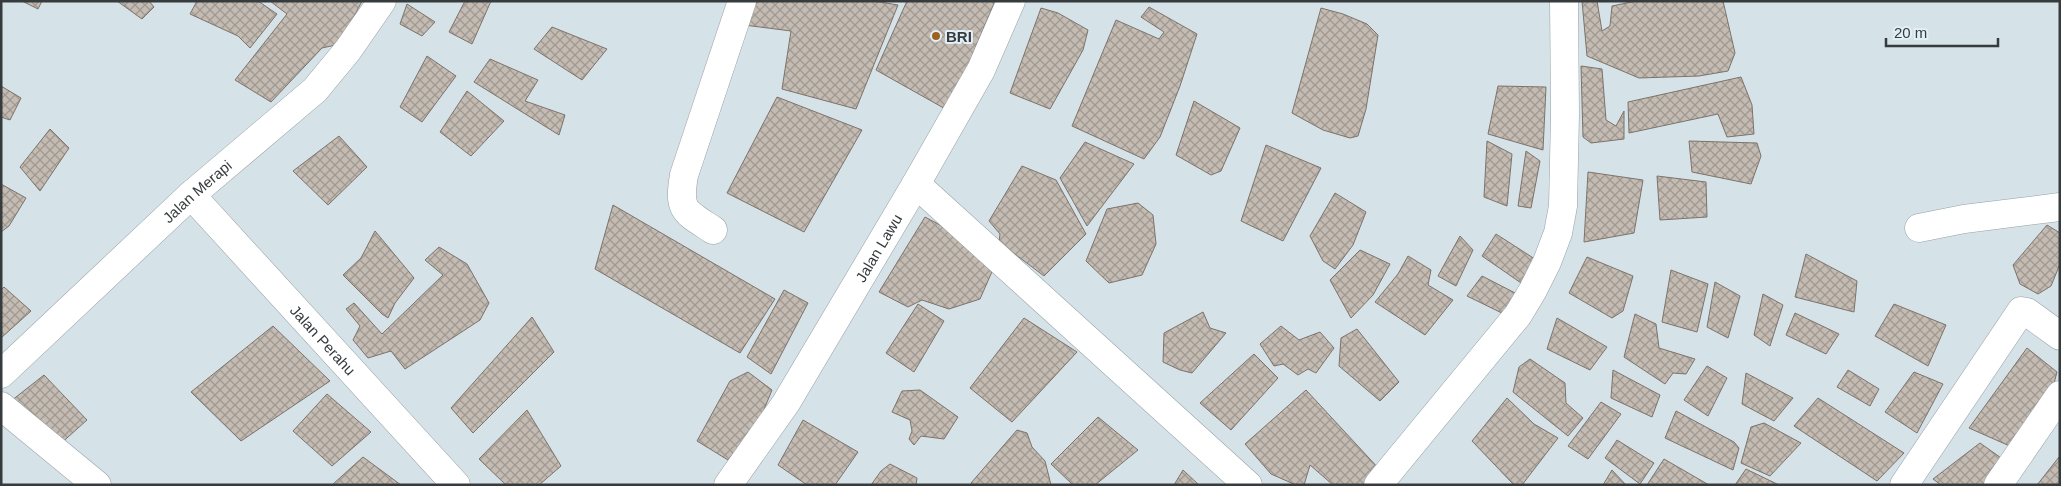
<svg xmlns="http://www.w3.org/2000/svg" width="2061" height="486" font-family="Helvetica,sans-serif">
  <style>
    .building { fill: url(#building-cross-hatch); stroke: #7c736b }
    .lines { fill: none; stroke-linecap: round; stroke-linejoin: round }
    .street-casing { stroke: #96a1a7; stroke-width: 29 }
    .street { stroke: #fff; stroke-width: 28 }
    .poi-dot { fill: #9b6220; stroke: #e3eff6; stroke-width: 2 }
    .labels { text-anchor: middle; dominant-baseline: central; stroke-width: 4; stroke-linejoin: round; paint-order: stroke }
    .poi-label { font-size: 15px; font-weight: bold; fill: #363b3d; stroke: #e3eff6; text-anchor: start }
    .street-label { font-size: 15px; fill: #363b3d; stroke: #e3eff6 }
  </style>
  <defs>
    <pattern id="building-cross-hatch" width="8" height="8" patternUnits="userSpaceOnUse" patternTransform="scale(1.25)"><rect width="8" height="8" fill="#c4bbb2"/><path d="M0 0l8 8M0 8l8-8" fill="none" stroke="#a09992"/></pattern>
  </defs>
  <rect width="100%" height="100%" fill="#d5e2e8"/>
  <!-- building -->
  <g class="building">
    <path d="M22 1H42L38 9Z"/>
    <path d="M117 1H149L154 7 142 19Z"/>
    <path d="M197 1H258L277 14 250 48 238 36 190 14Z"/>
    <path d="M270 1H362L340 44 322 48 271 102 235 80 287 14Z"/>
    <path d="M465 1H491L472 44 449 32Z"/>
    <path d="M754 1H874L898 5 856 109 782 89 791 31 744 25Z"/>
    <path d="M907 1H995L949 111 876 70Z"/>
    <path d="M1582 1H1597L1602 31 1610 26 1612 6 1636 1H1723L1735 53 1728 71 1699 76 1639 78 1587 56Z"/>
    <path d="M407 4 435 22 422 36 400 24Z"/>
    <path d="M1149 7 1197 34 1180 86 1160 137 1144 159 1072 126 1116 20 1159 39 1164 32 1141 17Z"/>
    <path d="M1041 8 1058 13 1088 30 1083 50 1050 109 1010 93Z"/>
    <path d="M1321 8 1343 14 1367 24 1378 35 1366 109 1358 136 1350 138 1323 130 1292 113Z"/>
    <path d="M552 27 607 49 582 80 534 49Z"/>
    <path d="M427 56 456 76 422 122 400 107Z"/>
    <path d="M490 59 538 80 525 101 565 115 559 135 474 82Z"/>
    <path d="M1581 66 1602 69 1606 120 1616 126 1624 111V139L1591 143 1583 137Z"/>
    <path d="M1741 77 1752 105 1754 134 1727 137 1718 114 1629 133 1628 102Z"/>
    <path d="M1 86 21 98 10 120 1 117Z"/>
    <path d="M1498 86 1546 87 1543 150 1488 134Z"/>
    <path d="M467 91 504 121 471 156 440 132Z"/>
    <path d="M777 97 862 130 804 232 727 193Z"/>
    <path d="M1194 101 1240 128 1221 171 1211 175 1176 155Z"/>
    <path d="M50 129 69 148 40 191 20 167Z"/>
    <path d="M339 136 367 167 328 205 293 171Z"/>
    <path d="M1487 141 1512 154 1507 206 1484 197Z"/>
    <path d="M1689 141 1757 143 1761 156 1751 184 1692 172Z"/>
    <path d="M1085 142 1134 164 1087 226 1060 178Z"/>
    <path d="M1266 145 1321 168 1283 241 1241 221Z"/>
    <path d="M1526 151 1540 161 1531 208 1518 206Z"/>
    <path d="M1022 166 1056 180 1086 234 1044 276 999 242 1000 234 989 221Z"/>
    <path d="M1588 172 1643 180 1634 233 1584 242Z"/>
    <path d="M1657 176 1706 182 1707 217 1660 220Z"/>
    <path d="M1 184 26 198 9 226 1 232Z"/>
    <path d="M1335 193 1366 212 1353 245 1335 269 1323 261 1310 236Z"/>
    <path d="M1138 203 1153 215 1156 244 1142 275 1109 283 1086 261 1107 209Z"/>
    <path d="M613 205 775 299 740 353 595 269Z"/>
    <path d="M925 217 968 240 994 267 980 299 949 309 922 300 908 307 879 292Z"/>
    <path d="M2047 225 2060 233V264L2051 286 2038 294 2020 284 2013 265Z"/>
    <path d="M375 231 414 278 395 303 388 318 382 314 343 275 361 258Z"/>
    <path d="M1496 234 1538 261 1524 285 1482 256Z"/>
    <path d="M1460 236 1473 250 1456 286 1438 276Z"/>
    <path d="M439 247 467 264 489 303 480 320 405 369 391 351 368 358 353 340 360 326 346 309 354 303 382 334 443 275 425 260Z"/>
    <path d="M1360 250 1390 264 1373 295 1351 318 1330 280Z"/>
    <path d="M1806 254 1857 281 1854 312 1795 297Z"/>
    <path d="M1408 256 1431 270 1428 285 1453 300 1425 335 1375 302 1398 274Z"/>
    <path d="M1587 257 1633 276 1623 311 1612 318 1569 293Z"/>
    <path d="M1671 270 1708 284 1697 332 1662 322Z"/>
    <path d="M1482 276 1521 296 1508 316 1467 296Z"/>
    <path d="M1715 282 1740 296 1728 338 1707 327Z"/>
    <path d="M4 287 31 311 1 338V290Z"/>
    <path d="M784 290 808 303 771 374 747 357Z"/>
    <path d="M1763 294 1783 305 1770 346 1754 335Z"/>
    <path d="M918 304 944 321 914 372 886 353Z"/>
    <path d="M1894 304 1946 325 1928 366 1875 336Z"/>
    <path d="M1203 312 1210 328 1226 333 1192 373 1180 370 1163 362 1164 333Z"/>
    <path d="M1795 313 1839 334 1826 354 1786 335Z"/>
    <path d="M1635 314 1656 324 1659 348 1695 359 1686 374 1673 373 1665 384 1624 357Z"/>
    <path d="M532 317 554 352 473 433 451 408Z"/>
    <path d="M1024 318 1077 352 1012 422 970 388Z"/>
    <path d="M1557 318 1607 347 1590 370 1547 349Z"/>
    <path d="M273 326 330 381 241 441 191 392Z"/>
    <path d="M1281 326 1299 340 1320 332 1334 348 1316 373 1308 369 1298 375 1283 364 1274 366 1260 344Z"/>
    <path d="M1357 329 1399 382 1380 401 1339 366 1341 338Z"/>
    <path d="M2027 348 2057 372 2049 402 2012 447 1969 428Z"/>
    <path d="M1254 354 1278 378 1231 430 1200 403Z"/>
    <path d="M1530 359 1565 383 1566 403 1583 418 1568 436 1513 392 1519 367Z"/>
    <path d="M1707 366 1727 378 1708 416 1684 400Z"/>
    <path d="M1613 370 1660 395 1652 417 1611 398Z"/>
    <path d="M1848 370 1879 389 1870 406 1837 387Z"/>
    <path d="M748 372 772 390 758 424 728 460 697 441 730 381Z"/>
    <path d="M1914 372 1943 384 1917 433 1885 412Z"/>
    <path d="M1746 373 1793 398 1774 421 1742 404Z"/>
    <path d="M44 375 87 420 58 446 11 401Z"/>
    <path d="M920 390 958 417 944 439 921 436 914 445 909 439 912 431 910 420 892 412 902 391Z"/>
    <path d="M1306 390 1381 471 1369 485H1333L1310 465 1304 485H1296L1271 474 1245 444Z"/>
    <path d="M327 394 371 432 332 466 293 431Z"/>
    <path d="M1507 398 1534 424 1558 438 1522 485H1514L1472 441Z"/>
    <path d="M1818 398 1904 453 1877 481 1794 426Z"/>
    <path d="M1601 402 1621 414 1588 459 1568 446Z"/>
    <path d="M527 410 561 466 539 485H506L479 459Z"/>
    <path d="M1676 411 1734 442 1739 448 1733 470 1665 438Z"/>
    <path d="M1098 417 1138 450 1095 485H1073L1051 464Z"/>
    <path d="M803 420 858 452 835 485H807L778 465Z"/>
    <path d="M1764 423 1801 443 1770 476 1741 463 1751 427Z"/>
    <path d="M1017 430 1027 433 1032 447 1045 461 1051 485H972L971 483Z"/>
    <path d="M1617 440 1654 463 1640 484 1605 458Z"/>
    <path d="M1980 443 2004 460 1987 485H1941L1933 479Z"/>
    <path d="M363 457 401 485H332Z"/>
    <path d="M2059 457 2060 485H2037Z"/>
    <path d="M1664 459 1709 485H1647Z"/>
    <path d="M890 464 917 478 916 485H871L881 471Z"/>
    <path d="M1746 469 1779 485H1735Z"/>
    <path d="M1183 470 1199 485H1174Z"/>
    <path d="M1612 470 1626 485H1603Z"/>
  </g>
  <g class="lines">
    <!-- street casing -->
    <g class="street-casing">
      <g id="street">
        <path d="M916 184 1248 485"/>
        <path id="s1" d="M191 195 456 485"/>
        <path d="M1919 228 1964 219 2060 207"/>
        <path d="M713 230C684 211 678 211 684 175L742 1"/>
        <path id="s2" d="M1 374 191 195 315 90 348 50 382 1"/>
        <path d="M1 406 97 485"/>
        <path id="s3" d="M728 485 786 403 916 184 981 70 1011 1"/>
        <path d="M1378 485 1518 315 1533 290 1547 262 1558 233 1563 206 1565 115 1564 1"/>
        <path d="M1904 485 2021 311 2027 312 2060 336"/>
        <path d="M1998 485 2060 395"/>
      </g>
    </g>
    <!-- street -->
    <use href="#street" class="street"/>
  </g>
  <!-- markers -->
  <circle class="poi-dot" cx="936" cy="36" r="5"/>
  <g class="labels">
    <!-- poi labels -->
    <g class="poi-label">
      <text x="946" y="36">BRI</text>
    </g>
    <!-- street labels -->
    <g class="street-label">
      <text stroke="none"><textPath href="#s2" startOffset="268">Jalan Merapi</textPath></text>
      <text stroke="none"><textPath href="#s3" startOffset="281">Jalan Lawu</textPath></text>
      <text stroke="none"><textPath href="#s1" startOffset="196">Jalan Perahu</textPath></text>
    </g>
  </g>
  <!-- border -->
  <rect width="2061" height="486" fill="none" stroke="#363b3d" stroke-width="5"/>
  <!-- scale -->
  <path d="M1886 38v8h112v-8" fill="none" stroke="#363b3d" stroke-width="2.5"/>
  <text x="1894" y="38" font-size="15" fill="#363b3d" stroke="#e3eff6" stroke-width="4" paint-order="stroke">20 m</text>
</svg>
